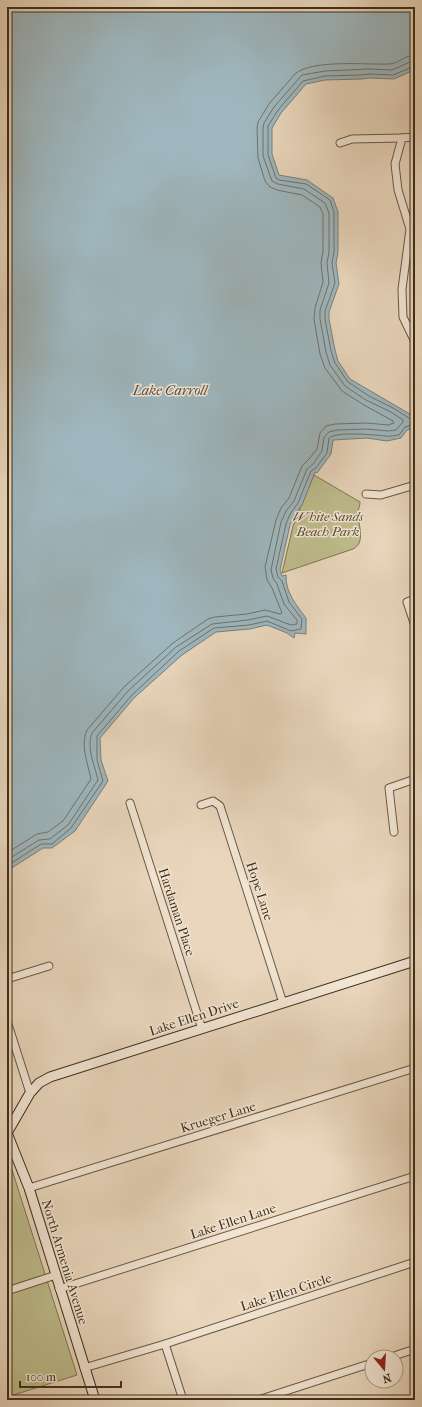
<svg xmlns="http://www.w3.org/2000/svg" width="422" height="1407" font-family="'IM FELL French Canon',serif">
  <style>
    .green { fill: #bebc8c; stroke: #7e7653 }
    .water { fill: #9eb6bd; stroke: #78807c }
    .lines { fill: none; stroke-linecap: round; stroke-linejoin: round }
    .shore { stroke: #6e726c; stroke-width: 1 }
    .street-casing { stroke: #6a5942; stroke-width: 9 }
    .secondary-casing { stroke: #3f2f1a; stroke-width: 11 }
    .street { stroke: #f1e4d3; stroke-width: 7 }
    .secondary { stroke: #f1e4d3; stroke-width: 9 }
    .labels { text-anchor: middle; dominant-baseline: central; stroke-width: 3; stroke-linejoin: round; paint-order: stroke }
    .park-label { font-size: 13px; font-style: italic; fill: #584b31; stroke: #f1e4d3 }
    .street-label { font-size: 13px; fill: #3f2f1a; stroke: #f1e4d3 }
    .water-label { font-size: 14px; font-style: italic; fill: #524a3b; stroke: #f1e4d3 }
  </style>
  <rect width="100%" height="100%" fill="#e9d6bc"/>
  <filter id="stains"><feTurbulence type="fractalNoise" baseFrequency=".005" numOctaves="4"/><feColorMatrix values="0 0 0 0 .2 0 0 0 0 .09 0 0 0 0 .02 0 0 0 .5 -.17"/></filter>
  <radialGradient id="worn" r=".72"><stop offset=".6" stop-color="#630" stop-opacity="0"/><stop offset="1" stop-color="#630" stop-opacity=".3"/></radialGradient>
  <!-- green -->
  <g class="green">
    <path d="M314 475 360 502C360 505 359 508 358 511 357 523 367 542 353 549L282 573 293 526Z"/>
    <path d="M7 1154 77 1375 7 1397Z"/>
  </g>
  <!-- water -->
  <path class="water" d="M7 7H415V66L414 70 394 79 369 78 362 79 325 80 306 84 281 113 272 128V154L279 175 307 180 333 198 338 212V252L336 263 339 284 329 312V319L335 350 338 361 350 379 415 417V428L407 430 401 438 387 441 367 438 333 440 331 454 317 473 315 472 302 505 294 516 290 525 280 570 282 576 286 575C285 592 297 606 306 618V634L295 633 294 638 287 633 267 625 250 629 216 632 182 655 134 698 100 738 101 760 108 781 75 831 52 848H43L7 871Z"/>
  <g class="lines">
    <!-- shore -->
    <g class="shore">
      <path d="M415 66 393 75 369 74 361 75 325 76 303 81 278 110 268 126V155L276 178 279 180 306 184 330 200 334 212V252L332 263 335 283 325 311V319L331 351 335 363 348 382 369 396 393 408 412 420H415"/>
      <path d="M7 853 37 834 48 832 63 821 91 779C88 764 80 745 87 730L124 687 173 643 208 619 215 617 247 614 265 610 280 614 282 613 272 588 267 580 265 567 276 520 281 508 289 498 302 466 309 459 317 449 320 433 326 426 335 424 367 423 388 425 394 423 393 421 364 405 342 391 325 368 320 354 314 319 315 308 323 282 321 263 323 251V214L320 207 302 195 277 190 270 187 265 181 258 158 257 128 258 122 269 104 295 74C312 59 367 65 389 64 398 64 405 55 415 55"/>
      <path d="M7 860 39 840 50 839 68 825 98 780C95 766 86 748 92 733L128 691 176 647 212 624 248 620 267 616 291 625 297 624V620L284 604 277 584 273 578 271 570 281 522 286 511 294 501 307 469 313 464 322 451 324 437 329 432 337 430 367 429 388 431 396 430 403 422V420L391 412 366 400 345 386 330 365 326 352 320 319V310L329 283 327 263 329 252V213L325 203 304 189 278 184 272 181 263 156V128L264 123 274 107 302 75 325 71 369 69 392 70 410 62 415 61"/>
      <path d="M7 866 41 844H52L71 828 103 781 97 760V736L132 695 179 651 214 628 249 625 267 621 291 631 301 629 302 619 289 602 282 581 278 577 276 569 286 524 290 514 298 503 311 471 316 468 327 453 329 438C337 431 375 435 386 436 390 437 395 435 399 435L405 427 415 424"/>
    </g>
    <!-- street casing -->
    <g class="street-casing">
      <g id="street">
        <path d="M415 137 402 138 395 164 398 190 410 229 402 289 403 317 415 342"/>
        <path d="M340 143 352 139 402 138"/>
        <path d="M366 494 381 495 415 485"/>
        <path d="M415 599 407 602 415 626"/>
        <path d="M130 803 202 1029"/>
        <path d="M201 805 213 801 220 806 283 1003"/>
        <path d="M394 832 389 788 415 779"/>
        <path d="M7 979 49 966"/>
        <path d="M7 1021 30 1093"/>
        <path d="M29 1188 415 1068"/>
        <path d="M59 1289 415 1176"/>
        <path d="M7 1291 56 1275"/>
        <path d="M165 1344 183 1400"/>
        <path d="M391 1357 415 1349"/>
        <path d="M84 1368 165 1344 415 1262"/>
        <path d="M258 1400 372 1363"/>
      </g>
    </g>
    <!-- secondary casing -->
    <g class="secondary-casing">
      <g id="secondary">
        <path d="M7 1133 30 1093 39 1083 50 1077 415 961"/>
        <path d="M7 1133 29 1188 95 1400"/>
      </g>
    </g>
    <!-- street -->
    <use href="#street" class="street"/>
    <!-- secondary -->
    <use href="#secondary" class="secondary"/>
  </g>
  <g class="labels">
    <!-- park labels -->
    <g class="park-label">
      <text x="328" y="516">White Sands<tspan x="328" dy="15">Beach Park</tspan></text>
    </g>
    <!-- street labels -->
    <g class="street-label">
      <text transform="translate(260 891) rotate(72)">Hope Lane</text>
      <text transform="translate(177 912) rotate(72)">Hardaman Place</text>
      <text transform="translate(194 1017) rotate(-18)">Lake Ellen Drive</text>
      <text transform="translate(218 1117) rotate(-17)">Krueger Lane</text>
      <text transform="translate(233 1221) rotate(-18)">Lake Ellen Lane</text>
      <text transform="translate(65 1262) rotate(73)">North Armenia Avenue</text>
      <text transform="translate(286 1292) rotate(-18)">Lake Ellen Circle</text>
    </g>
    <!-- water labels -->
    <g class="water-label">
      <text x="170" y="390">Lake Carroll</text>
    </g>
  </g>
  <!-- margin -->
  <rect width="422" height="1407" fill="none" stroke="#e9d6bc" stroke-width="24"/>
  <rect x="8" y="8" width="406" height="1391" fill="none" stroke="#3f2f1a" stroke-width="2"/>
  <rect x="12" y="12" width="398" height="1383" fill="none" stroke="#3f2f1a"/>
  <!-- north arrow -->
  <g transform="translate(384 1369) rotate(162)"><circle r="19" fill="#f1e4d3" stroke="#aa9c89"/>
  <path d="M0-3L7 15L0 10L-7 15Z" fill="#8f2418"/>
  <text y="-6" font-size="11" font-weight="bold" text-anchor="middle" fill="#3f2f1a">N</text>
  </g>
  <!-- scale -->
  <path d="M20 1381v6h101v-6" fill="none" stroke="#3f2f1a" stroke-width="2"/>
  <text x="26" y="1381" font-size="12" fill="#3f2f1a" stroke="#f1e4d3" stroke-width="3" paint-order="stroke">100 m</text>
  <rect width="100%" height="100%" filter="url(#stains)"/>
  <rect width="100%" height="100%" fill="url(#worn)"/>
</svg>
